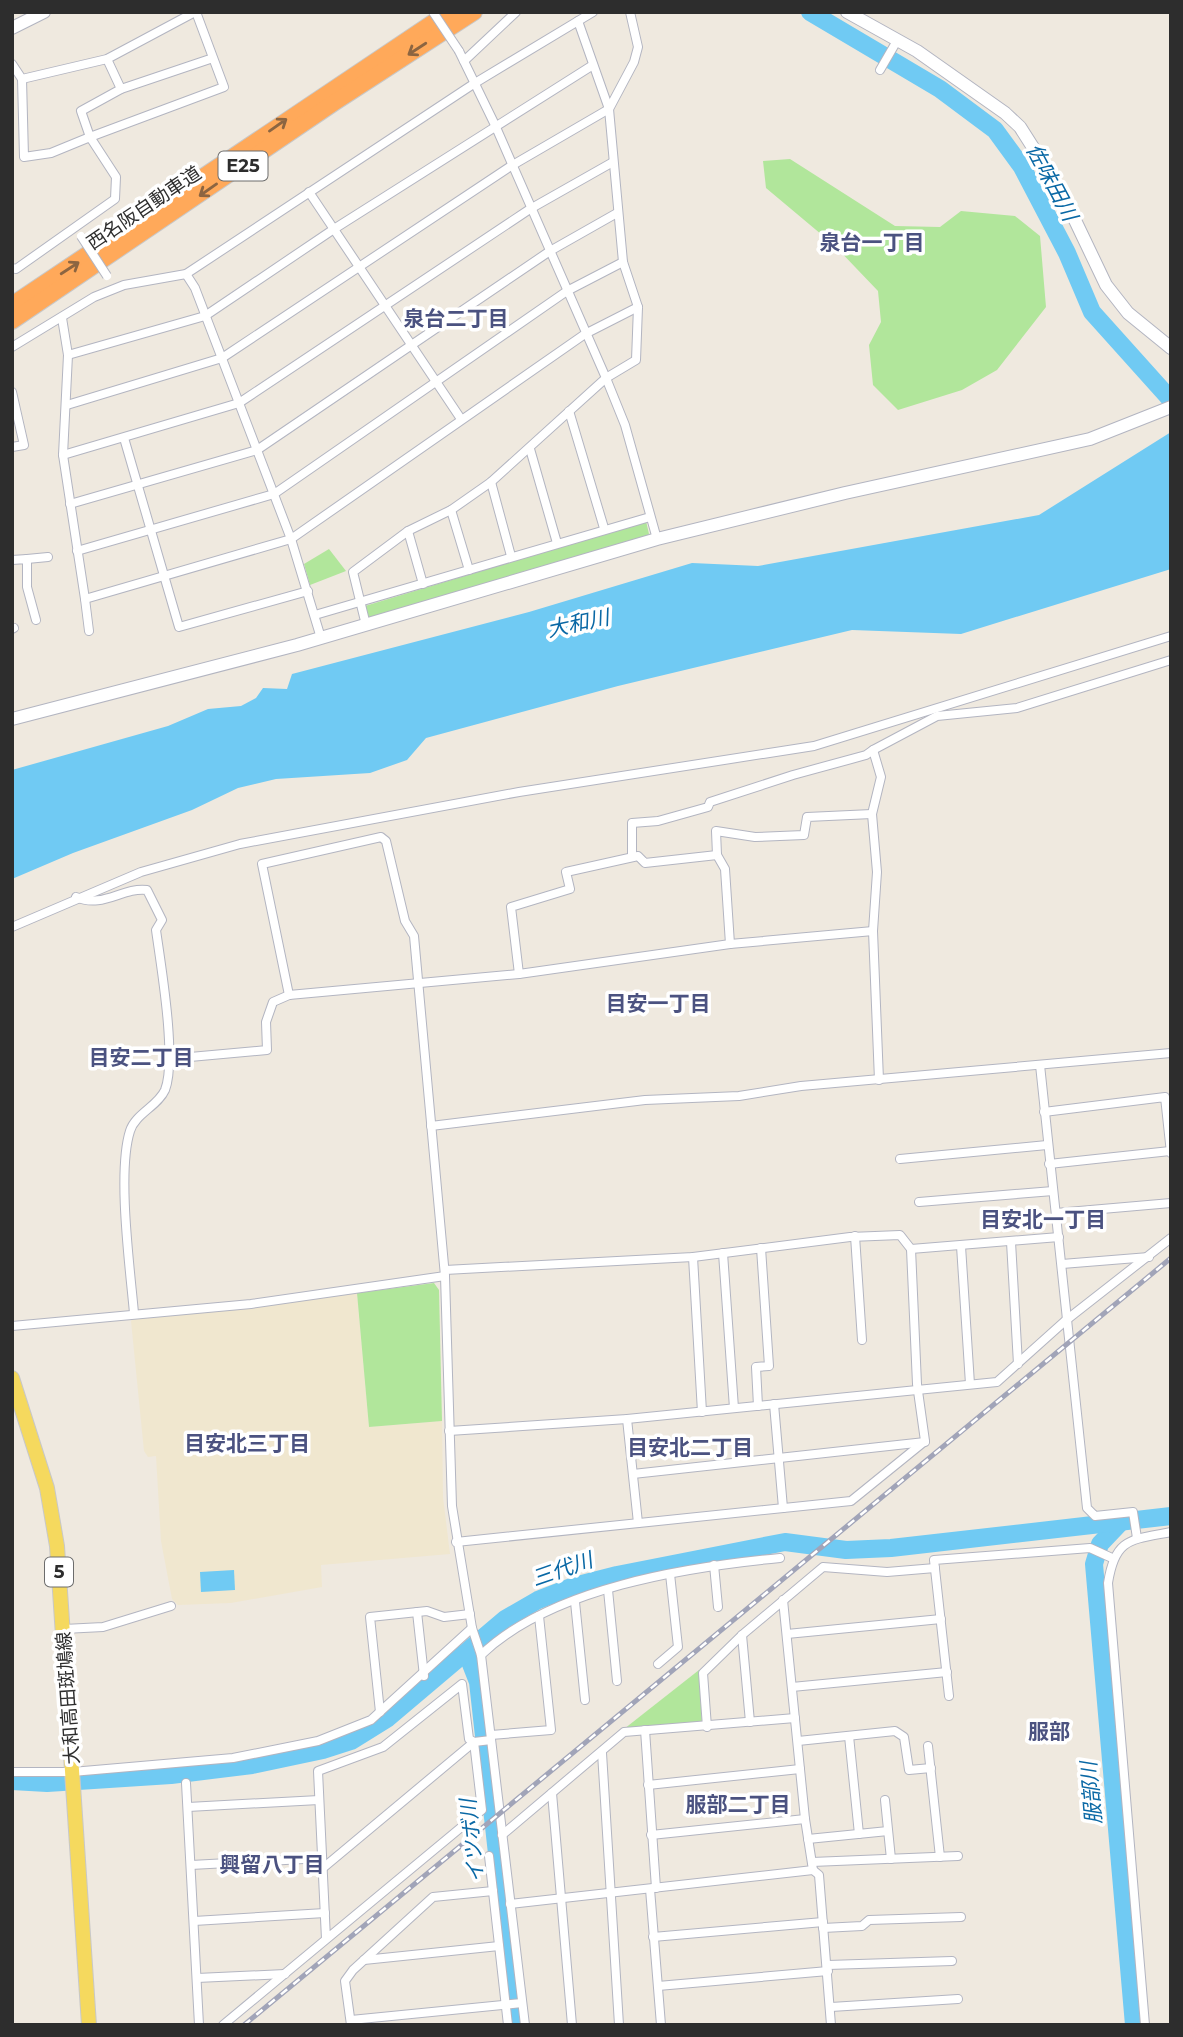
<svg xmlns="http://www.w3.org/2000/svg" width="1183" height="2037" font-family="Montserrat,'Noto Sans JP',sans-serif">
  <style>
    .education { fill: #f0e7cf }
    .green { fill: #b1e69b }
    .water { fill: #70caf3 }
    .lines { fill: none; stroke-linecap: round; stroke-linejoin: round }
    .river { stroke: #70caf3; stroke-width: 18 }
    .street-casing { stroke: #b3b5c1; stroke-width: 10 }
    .secondary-casing { stroke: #b3b5c1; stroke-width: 14 }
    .primary-casing { stroke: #c8c8c8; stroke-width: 16 }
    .highway-casing { stroke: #c8c8c8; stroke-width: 18 }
    .street { stroke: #fff; stroke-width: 8 }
    .secondary { stroke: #fff; stroke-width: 12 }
    .primary { stroke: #f5d95e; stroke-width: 14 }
    .highway { stroke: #ffa95a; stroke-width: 16 }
    .rail-casing { stroke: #a1a4b8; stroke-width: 5 }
    .rail { stroke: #fff; stroke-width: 2.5; stroke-dasharray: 8; stroke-linecap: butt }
    .street-bridge-casing { stroke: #b3b5c1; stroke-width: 10; stroke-linecap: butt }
    .street-bridge { stroke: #fff; stroke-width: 8 }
    .oneway { stroke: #8c6541 }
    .labels { text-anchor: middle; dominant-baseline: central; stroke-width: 7; stroke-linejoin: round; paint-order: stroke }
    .shield { fill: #fff; stroke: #6c6c6c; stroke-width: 2 }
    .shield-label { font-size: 18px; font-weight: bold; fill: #2d2d2d }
    .street-label { font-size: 19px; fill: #2d2d2d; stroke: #fff }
    .water-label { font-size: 21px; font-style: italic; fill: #0968a5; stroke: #fff }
    .neighbourhood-label { font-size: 21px; font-weight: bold; fill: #4b5280; stroke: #fff }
  </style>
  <rect width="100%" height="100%" fill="#efe9df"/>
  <!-- education -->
  <path class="education" d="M357 1293 369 1427 442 1421 443 1497 450 1554 321 1565 322 1587 231 1603 178 1605 172 1599 161 1541 156 1456 148 1457 144 1451 131 1321 134 1317 252 1308Z"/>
  <!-- green -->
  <g class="green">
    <path d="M790 159 895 226 940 227 961 211 1015 216 1040 236 1046 307 997 370 962 390 898 410 873 385 869 345 881 322 878 291 834 245 766 188 763 161Z"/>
    <path d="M646 521 649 534 646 537 372 618 368 617 365 606Z"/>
    <path d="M329 549 346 571 310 585 304 564Z"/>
    <path d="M434 1283 439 1290 442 1421 369 1427 357 1293Z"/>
    <path d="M699 1670 702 1724 624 1729Z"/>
  </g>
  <!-- water -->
  <g class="water">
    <path d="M1171 432V569L961 634 852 630 618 686 426 738 407 760 370 773 276 779 238 788 192 810 73 853 12 879V770L168 726 208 709 241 706 256 698 263 688 287 689 292 674 529 612 692 563 758 566 1039 515Z"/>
    <path d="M234 1570 235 1590 201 1592 200 1572Z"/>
  </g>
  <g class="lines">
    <!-- river -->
    <g class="river">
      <path d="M810 12 940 89 995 130 1022 167 1067 253 1092 312 1171 400"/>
      <path d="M1119 1524 1100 1544 1094 1564 1134 2025"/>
      <path d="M467 1654 478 1682 516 2025"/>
      <path d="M12 1781 47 1783 171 1775 252 1765 323 1750 351 1741 388 1718 505 1619 538 1600 574 1586 617 1575 785 1542 846 1550 891 1548 1171 1516"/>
    </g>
    <!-- street casing -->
    <g class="street-casing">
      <g id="street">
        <path d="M196 12 224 87 90 137 81 111 121 89 213 58"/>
        <path d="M459 51 495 125 606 378 625 425 657 539"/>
        <path d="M107 59 121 89"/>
        <path d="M464 61 516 12"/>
        <path d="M12 64 22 79 107 59 195 12"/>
        <path d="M880 70 898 39"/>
        <path d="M309 192 461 419"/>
        <path d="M12 268 16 269 115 199 116 177 90 137 51 153 24 157 22 79"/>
        <path d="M186 274 195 288 291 539 321 638"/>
        <path d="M62 318 68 355 63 455 85 599 291 539 585 334 638 307"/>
        <path d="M12 347 94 297 124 285 186 274 475 83 593 12"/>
        <path d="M68 355 205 316 334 229 593 65"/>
        <path d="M12 392 24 445 12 447"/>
        <path d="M67 405 222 358 511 166 609 109 578 21"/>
        <path d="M569 411 604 528"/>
        <path d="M124 438 179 627 308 591"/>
        <path d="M530 449 557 543"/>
        <path d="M63 455 239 403 530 209 613 162"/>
        <path d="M491 482 511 556"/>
        <path d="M70 504 257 450 550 251 617 213"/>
        <path d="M451 510 469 570"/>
        <path d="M408 531 423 584"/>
        <path d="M77 551 274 494 567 291 623 262"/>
        <path d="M27 559 48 557"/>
        <path d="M12 560 27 559V587L36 620"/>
        <path d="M85 599 89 631"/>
        <path d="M315 615 650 517"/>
        <path d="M366 625 353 572 408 531 451 510 491 482 606 378 636 360 638 307 623 262 609 109 634 62 638 47 630 12"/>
        <path d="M12 629 14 628"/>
        <path d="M632 857V823L658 821 708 807 710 802 793 775 866 755 873 750"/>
        <path d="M76 897C103 909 122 887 147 890L162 920 156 930C161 966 177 1059 165 1090 158 1106 135 1114 130 1131 117 1172 130 1268 134 1313"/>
        <path d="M12 927 141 872 240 844 519 792 814 746 1171 636"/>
        <path d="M730 944 725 869 717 855 716 831 755 837 804 835 807 817 872 814"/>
        <path d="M519 974 511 907 570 889 566 872 638 856 645 863 717 855"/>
        <path d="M289 995 262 864 381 837 386 841 405 921 414 936 445 1276 452 1506 472 1628 481 1655 525 2025"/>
        <path d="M168 1059 267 1050 266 1022 273 1002 289 995 519 974 730 944 873 931"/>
        <path d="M1040 1065 1087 1508 1095 1516 1133 1512 1137 1538"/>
        <path d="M879 1080 873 931 877 872 872 814 881 777 873 750 937 716 1017 708 1171 660"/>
        <path d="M1044 1112 1165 1097 1171 1153"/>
        <path d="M431 1126 645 1100 739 1096 801 1086 1171 1053"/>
        <path d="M900 1159 1047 1145"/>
        <path d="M1049 1164 1170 1151"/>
        <path d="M919 1202 1053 1191"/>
        <path d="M1056 1213 1171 1203"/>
        <path d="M855 1236 862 1340"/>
        <path d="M1011 1242 1018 1364"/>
        <path d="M961 1246 970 1384"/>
        <path d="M911 1249 1059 1237"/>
        <path d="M723 1253 734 1408"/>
        <path d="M693 1257 702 1412"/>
        <path d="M1062 1264 1149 1257"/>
        <path d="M445 1270 693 1257 850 1237 900 1235 911 1249 917 1384 925 1441 851 1501 456 1542"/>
        <path d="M12 1326 251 1304 445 1276"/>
        <path d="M774 1404 783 1508"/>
        <path d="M758 1406 756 1367 769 1366 761 1248"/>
        <path d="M627 1419 638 1523"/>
        <path d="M449 1431 627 1419 997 1382 1065 1321 1171 1238"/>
        <path d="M633 1474 925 1442"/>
        <path d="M714 1565 718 1607"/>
        <path d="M608 1590 617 1681"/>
        <path d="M783 1600 805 1819 813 1870 819 1875 831 2025"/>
        <path d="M575 1602 585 1700"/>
        <path d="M417 1612 424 1676"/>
        <path d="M64 1629 103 1627 171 1606"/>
        <path d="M787 1634 941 1619"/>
        <path d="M742 1635 750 1722"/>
        <path d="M481 1655C551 1588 686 1567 780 1558"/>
        <path d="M658 1664 678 1647 670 1574"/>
        <path d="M792 1687 947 1672"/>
        <path d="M949 1696 934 1560 1090 1548 1112 1558"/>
        <path d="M380 1712 370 1617 427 1611 444 1617 470 1614"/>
        <path d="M707 1727 703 1673 742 1635 823 1567 887 1572 935 1568"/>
        <path d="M645 1730 656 1888"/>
        <path d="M491 1735 551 1730 539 1616"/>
        <path d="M849 1736 859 1834"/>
        <path d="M798 1741 895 1731 904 1737 909 1770 931 1768"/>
        <path d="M928 1746 940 1857"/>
        <path d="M602 1753 619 2025"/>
        <path d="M12 1772H72L233 1758 318 1741 371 1720 472 1628"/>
        <path d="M186 1783 199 2025"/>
        <path d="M648 1785 800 1769"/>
        <path d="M552 1793 572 2025"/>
        <path d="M885 1800 891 1859"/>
        <path d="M188 1807 319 1800"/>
        <path d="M502 1835 624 1732 795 1718"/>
        <path d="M651 1835 805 1819"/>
        <path d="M808 1839 888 1831"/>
        <path d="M489 1856 508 2025"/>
        <path d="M812 1862 958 1856"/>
        <path d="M191 1865 322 1858"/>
        <path d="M323 1868 474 1742 491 1740"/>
        <path d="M650 1889 661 2025"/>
        <path d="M510 1904 813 1870"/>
        <path d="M194 1921 325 1913"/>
        <path d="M823 1928 862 1926 869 1920 961 1917"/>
        <path d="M653 1937 823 1922"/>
        <path d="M364 1960 499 1946"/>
        <path d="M828 1965 952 1961"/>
        <path d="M197 1978 285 1974"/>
        <path d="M658 1986 828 1971"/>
        <path d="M831 2007 958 1999"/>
        <path d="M351 2020 522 2003"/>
        <path d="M223 2025 482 1810 474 1742 469 1739 462 1684 383 1747 318 1771 326 1939"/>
        <path d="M351 2025 345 1981 353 1970 433 1897 493 1891"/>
        <path d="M1145 2025 1108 1583C1115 1538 1130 1540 1171 1532"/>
      </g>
    </g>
    <!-- secondary casing -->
    <g class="secondary-casing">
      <g id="secondary">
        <path d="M847 12 917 51 1005 113 1020 127 1062 193 1106 285 1128 313 1171 348"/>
        <path d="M12 28 44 12"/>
        <path d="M12 719 297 645 657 539 845 493 1090 439 1171 407"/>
      </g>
    </g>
    <!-- primary casing -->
    <g class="primary-casing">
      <path id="primary" d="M12 1378 47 1488 57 1546 89 2025"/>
    </g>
    <!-- highway casing -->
    <g class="highway-casing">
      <g id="highway">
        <path d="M12 305 449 12"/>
        <path d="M12 321 335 102 474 12"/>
      </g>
    </g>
    <!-- street -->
    <use href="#street" class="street"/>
    <!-- secondary -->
    <use href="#secondary" class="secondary"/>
    <!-- primary -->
    <use href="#primary" class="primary"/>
    <!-- highway -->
    <use href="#highway" class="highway"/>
    <!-- rail casing -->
    <g class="rail-casing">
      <path id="rail" d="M244 2025 1171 1258"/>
    </g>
    <!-- rail -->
    <use href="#rail" class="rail"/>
    <!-- street-bridge casing -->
    <g class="street-bridge-casing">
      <g id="street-bridge">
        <path d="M433 12 459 51"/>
        <path d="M81 236 107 276"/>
      </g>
    </g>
    <!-- street-bridge -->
    <use href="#street-bridge" class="street-bridge"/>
  </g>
  <!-- one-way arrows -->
  <defs><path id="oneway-shaft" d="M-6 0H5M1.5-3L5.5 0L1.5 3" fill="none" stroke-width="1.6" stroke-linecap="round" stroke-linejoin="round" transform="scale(1.75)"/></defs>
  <g class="oneway">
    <use href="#oneway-shaft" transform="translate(417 49) rotate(147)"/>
    <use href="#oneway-shaft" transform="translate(278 125) rotate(-35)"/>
    <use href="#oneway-shaft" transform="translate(208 190) rotate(145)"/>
    <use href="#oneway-shaft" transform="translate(70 268) rotate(-33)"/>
  </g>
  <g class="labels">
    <!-- shield labels -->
    <g class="shield">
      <rect x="218.5" y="151.5" width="49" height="29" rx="5"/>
      <rect x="45" y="1557.5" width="28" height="29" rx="5"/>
    </g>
    <g class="shield-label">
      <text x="243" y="166">E25</text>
      <text x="59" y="1572">5</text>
    </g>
    <!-- street labels -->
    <g class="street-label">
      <text transform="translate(144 208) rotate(-34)">西名阪自動車道</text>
      <text transform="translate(68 1698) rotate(-94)">大和高田斑鳩線</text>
    </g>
    <!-- water labels -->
    <g class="water-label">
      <text transform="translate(1052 182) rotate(62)">佐味田川</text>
      <text transform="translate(578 623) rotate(-12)">大和川</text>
      <text transform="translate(562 1569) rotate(-19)">三代川</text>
      <text transform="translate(1091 1793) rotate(-95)">服部川</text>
      <text transform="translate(472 1841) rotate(-96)">イツボ川</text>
    </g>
    <!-- neighbourhood labels -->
    <g class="neighbourhood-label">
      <text x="872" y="242">泉台一丁目</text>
      <text x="456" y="318">泉台二丁目</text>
      <text x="658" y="1003">目安一丁目</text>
      <text x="141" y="1057">目安二丁目</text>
      <text x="1043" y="1219">目安北一丁目</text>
      <text x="247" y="1443">目安北三丁目</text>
      <text x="690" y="1447">目安北二丁目</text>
      <text x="1049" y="1731">服部</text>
      <text x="738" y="1804">服部二丁目</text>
      <text x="272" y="1864">興留八丁目</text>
    </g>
  </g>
  <!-- border -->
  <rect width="1183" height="2037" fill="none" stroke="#2d2d2d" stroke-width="28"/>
</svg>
